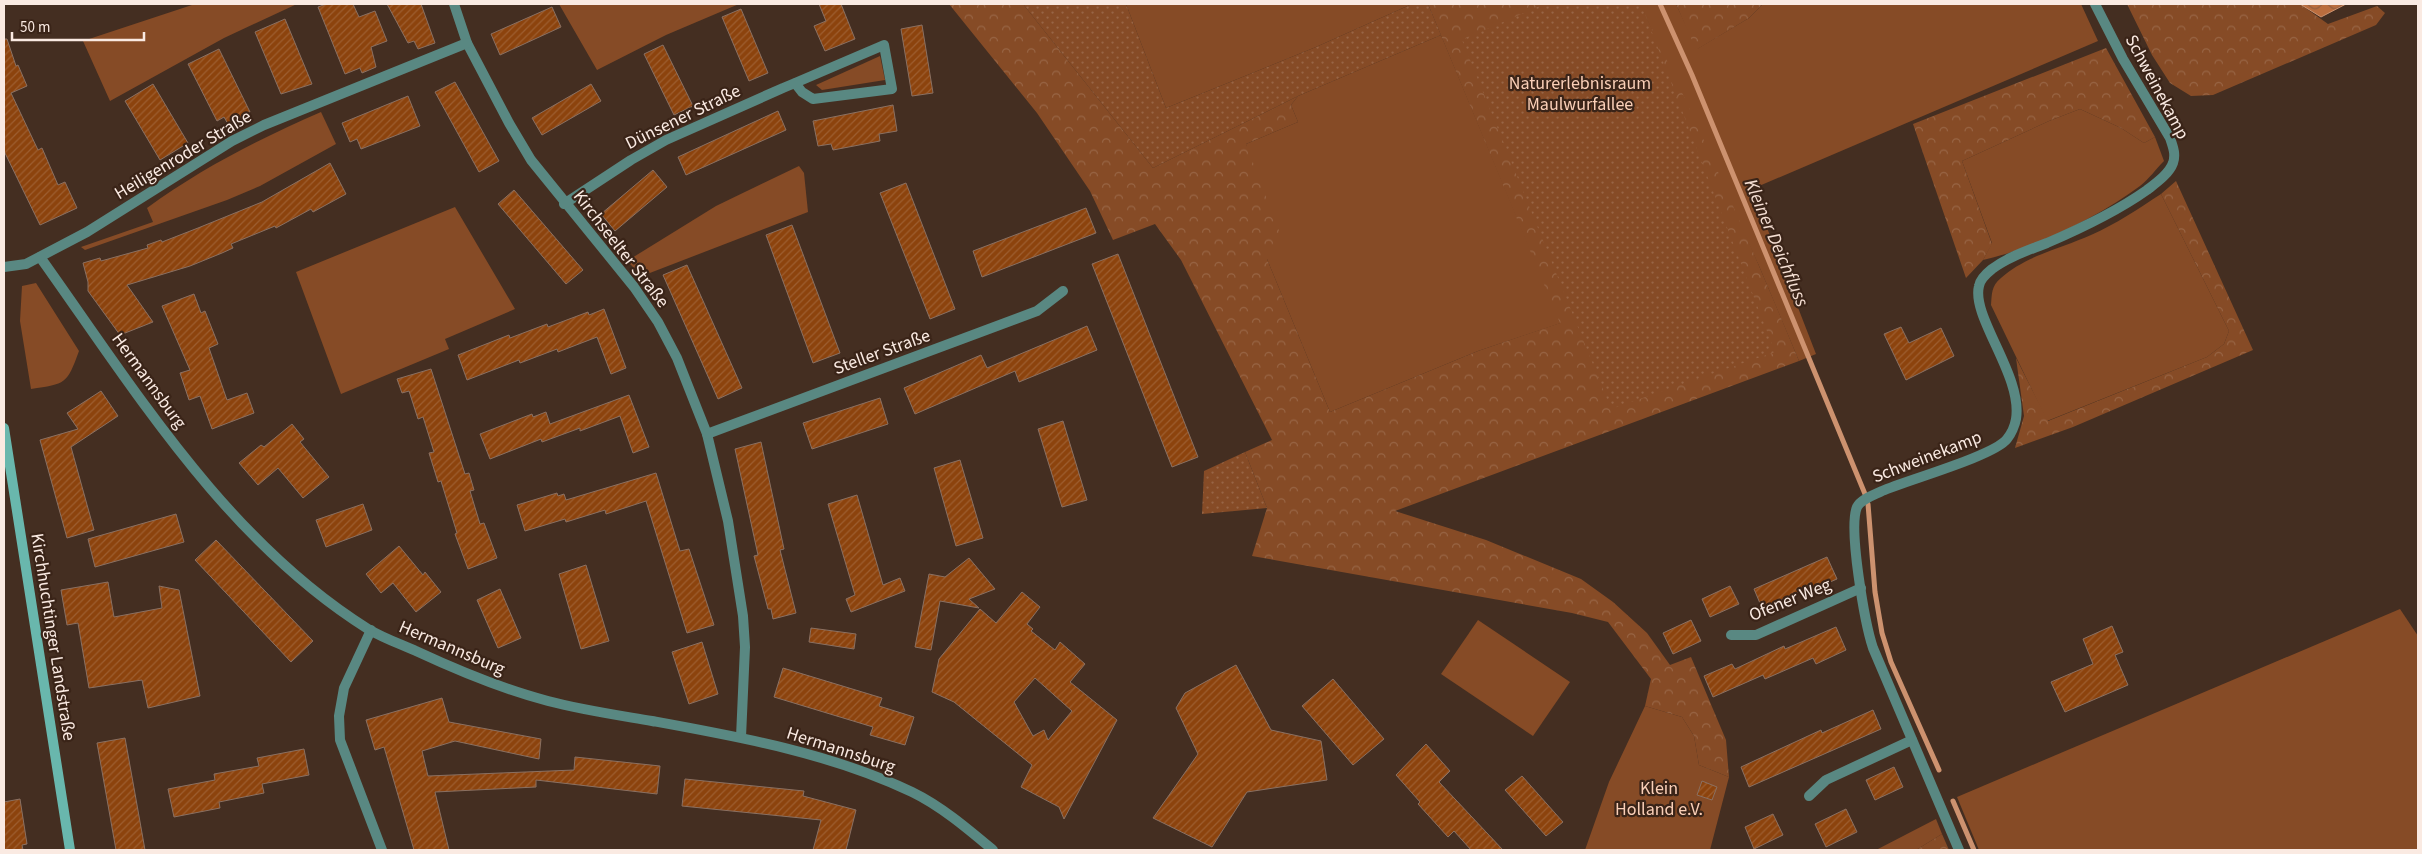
<svg xmlns="http://www.w3.org/2000/svg" width="2422" height="854" font-family="'Source Sans 3',sans-serif">
  <style>
    .green { fill: #864b26 }
    .forest { fill: url(#forest-crowns) }
    .park { fill: url(#park-dots) }
    .water { fill: url(#water-waves); stroke: #cd926f }
    .lines { fill: none; stroke-linecap: round; stroke-linejoin: round }
    .stream { stroke: #cd926f; stroke-width: 5 }
    .building { fill: url(#building-hatch); stroke: #8a7062; fill-rule: evenodd }
    .minor { stroke: #598882; stroke-width: 10 }
    .secondary { stroke: #69b7ad; stroke-width: 10 }
    .labels { text-anchor: middle; dominant-baseline: central; stroke-width: 4.5; stroke-linejoin: round; paint-order: stroke }
    .park-label { font-size: 18px; fill: #facfb7; stroke: #3a2418 }
    .street-label { font-size: 18px; fill: #faeae2; stroke: #3a2418 }
    .water-label { font-size: 19px; font-style: italic; fill: #f5dfd3; stroke: #3a2418 }
  </style>
  <defs>
    <pattern id="forest-crowns" width="20" height="18" patternUnits="userSpaceOnUse" patternTransform="scale(1.25)"><rect width="20" height="18" fill="#864b26"/><path d="M2 6a3 3 0 1 1 6 0M12 15a3 3 0 1 1 6 0" fill="none" stroke="#986545"/></pattern>
    <pattern id="park-dots" width="8" height="8" patternUnits="userSpaceOnUse" patternTransform="scale(1.25)"><rect width="8" height="8" fill="#864b26"/><path d="M2 2h.1M6 6h.1" fill="none" stroke="#986545" stroke-width="1.8" stroke-linecap="round"/></pattern>
    <pattern id="water-waves" width="16" height="10" patternUnits="userSpaceOnUse" patternTransform="scale(1.25)"><rect width="16" height="10" fill="#ba6d3e"/><path d="M0 5q4-4 8 0t8 0" fill="none" stroke="#935f40"/></pattern>
    <pattern id="building-hatch" width="6" height="6" patternUnits="userSpaceOnUse" patternTransform="scale(1.25)"><rect width="6" height="6" fill="#8c430d"/><path d="M-1 1l2-2M0 6l6-6M5 7l2-2" fill="none" stroke="#9d5e30"/></pattern>
  </defs>
  <rect width="100%" height="100%" fill="#442e21"/>
  <!-- green -->
  <g class="green">
    <path d="M195 4H297L224 38 110 101 83 41Z"/>
    <path d="M559 4H739L666 35 597 70Z"/>
    <path d="M1126 4H1412L1316 47 1166 108Z"/>
    <path d="M1640 4H1676L1697 49 1749 18 1763 4H2081L2098 41 1752 189 1816 354 1799 361 1759 266Z"/>
    <path d="M1441 35 1561 323 1478 351 1330 412 1267 259 1246 144 1298 122 1291 105 1298 96Z"/>
    <path d="M880 56 885 80 822 90 816 85Z"/>
    <path d="M2080 109 2121 128 2144 143 2155 137 2164 161C2156 169 2149 179 2140 186 2097 218 2035 248 1983 260L1992 243 1962 161 2049 121Z"/>
    <path d="M321 112 336 144 260 186 227 200 85 250 81 247 153 222 147 208C202 168 259 139 321 112Z"/>
    <path d="M799 166 804 173 808 212 642 276 627 261 716 206Z"/>
    <path d="M2161 194 2229 331 2224 344 2207 357 2047 421 1991 305C1992 294 1991 286 2001 278 2025 256 2062 248 2091 235 2116 224 2138 209 2161 194Z"/>
    <path d="M455 207 515 309 445 339 449 349 341 394 296 272Z"/>
    <path d="M36 283 79 351C67 384 66 384 31 389L20 321 22 286Z"/>
    <path d="M2400 609 2418 636V850H1979L1957 797Z"/>
    <path d="M1478 620 1570 682 1533 736 1441 674Z"/>
    <path d="M1645 706 1682 717 1694 736 1699 765 1729 777 1710 850H1585L1609 782Z"/>
    <path d="M1936 819 1942 834 1916 850H1876Z"/>
  </g>
  <!-- forest -->
  <g class="forest">
    <path d="M949 4H1023L1153 168 1298 96 1291 105 1298 122 1246 144 1283 241 1267 259 1330 412 1478 351 1560 323 1428 4H1640C1697 121 1749 240 1799 361L1395 511 1486 540 1581 579 1613 602 1647 633 1670 665 1691 657 1726 740 1729 777 1699 765 1694 736 1682 717 1645 706 1651 679 1608 622 1572 613 1252 556 1267 508 1245 452 1272 440 1181 260 1155 224 1113 240 1090 191 1037 113Z"/>
    <path d="M1676 4H1763L1749 18 1696 50Z"/>
    <path d="M2127 4H2300L2328 24 2377 6 2385 13 2376 25 2213 95 2191 96 2170 83 2152 55Z"/>
    <path d="M2106 48 2155 137 2144 143 2121 128 2080 109 2049 121 1962 161 1992 244 1983 260 1966 278 1913 124Z"/>
    <path d="M2176 181 2253 350 2073 427 2015 448 2024 416 2016 358 2048 421 2207 357 2224 344 2229 331 2161 194Z"/>
    <path d="M1942 834 1949 850H1916Z"/>
  </g>
  <!-- park -->
  <g class="park">
    <path d="M1023 4H1126L1166 108 1316 47 1412 4H1428L1441 35 1298 96 1153 168Z"/>
    <path d="M1544 4H1641L1775 352 1611 409 1462 40Z"/>
    <path d="M1245 452 1267 508 1202 514 1204 471Z"/>
  </g>
  <!-- water -->
  <path class="water" d="M2300 4H2346L2321 17Z"/>
  <g class="lines">
    <!-- stream -->
    <g class="stream">
      <path d="M1660 4 1692 75 1865 494"/>
      <path d="M1868 504 1875 592 1882 633 1891 662 1939 770"/>
      <path d="M1953 801 1974 850"/>
    </g>
  </g>
  <!-- building -->
  <g class="building">
    <path d="M326 4H353L359 17 375 11 387 41 371 47 376 67 362 73 360 68 345 74 318 7Z"/>
    <path d="M387 4H421L435 43 418 49 414 41 408 43Z"/>
    <path d="M819 4H841L855 39 825 51 814 26 826 21Z"/>
    <path d="M552 7 561 27 500 55 491 34Z"/>
    <path d="M741 9 768 73 749 81 722 17Z"/>
    <path d="M285 19 312 84 281 94 255 32Z"/>
    <path d="M922 25 933 93 912 96 901 29Z"/>
    <path d="M4 39H7L16 66 18 65 27 86 11 93 38 150 42 148 58 185 65 182 77 208 40 225 4 151Z"/>
    <path d="M663 45 693 106 674 115 644 54Z"/>
    <path d="M219 49 250 112 228 124 224 117 217 121 188 64Z"/>
    <path d="M455 82 499 161 479 172 435 92Z"/>
    <path d="M153 84 188 143 160 160 125 101Z"/>
    <path d="M591 84 601 101 542 135 532 118Z"/>
    <path d="M408 96 420 126 361 149 357 139 350 142 342 123Z"/>
    <path d="M893 105 897 131 879 134 880 141 833 150 831 144 818 146 813 121Z"/>
    <path d="M778 111 786 130 686 175 678 157Z"/>
    <path d="M330 163 346 194 313 212 311 209 276 228 275 226 231 244 233 248 222 253 190 266 127 285 153 322 120 335 88 291V282L83 263 100 258 101 261 148 248 147 245 161 240 162 242 198 228 262 202Z"/>
    <path d="M653 170 667 187 615 231 601 214Z"/>
    <path d="M906 183 955 309 930 319 880 193Z"/>
    <path d="M514 190 583 270 566 284 498 204Z"/>
    <path d="M1086 208 1096 233 982 277 973 251Z"/>
    <path d="M792 225 840 353 813 363 766 235Z"/>
    <path d="M1118 254 1198 457 1172 467 1092 264Z"/>
    <path d="M687 265 742 388 718 399 663 275Z"/>
    <path d="M194 294 201 313 205 311 218 344 209 348 227 400 247 393 254 413 212 429 200 396 189 400 180 373 190 370 162 306Z"/>
    <path d="M604 309 626 368 611 374 597 337 558 352 557 349 520 363 519 360 467 380 458 355 509 335 510 338 547 324 548 327 588 312 589 315Z"/>
    <path d="M1087 326 1097 350 1019 382 1015 371 915 414 904 388 981 355 987 368Z"/>
    <path d="M1901 327 1909 343 1941 328 1954 356 1906 380 1884 334Z"/>
    <path d="M431 369 465 474 469 473 474 490 470 491 480 524 484 523 497 558 468 569 455 534 457 533 441 481 438 482 429 453 434 452 423 417 418 419 409 391 402 393 397 379Z"/>
    <path d="M101 391 118 416 71 447 94 530 67 538 40 440 78 429 67 413Z"/>
    <path d="M629 395 649 447 633 453 620 416 580 431V428L542 442 541 439 490 459 480 434 532 414 533 417 546 412 550 424Z"/>
    <path d="M880 398 888 424 812 449 803 423Z"/>
    <path d="M1063 421 1087 500 1062 507 1038 429Z"/>
    <path d="M292 424 304 439 300 442 329 477 303 498 278 468 258 485 239 463 261 445 264 447Z"/>
    <path d="M761 442 784 549 780 550 796 613 773 619 771 609H768L754 556 758 555 735 449Z"/>
    <path d="M960 460 983 538 956 546 934 468Z"/>
    <path d="M656 473 680 551 689 549 714 625 687 633 646 501 606 514 605 510 566 522 565 519 525 531 517 505 557 493 558 496 564 494 566 500Z"/>
    <path d="M857 495 883 585 900 578 905 591 851 612 846 599 855 595 828 504Z"/>
    <path d="M363 504 372 530 326 547 316 520Z"/>
    <path d="M176 514 184 542 95 567 88 539Z"/>
    <path d="M216 540 313 641 291 662 195 560Z"/>
    <path d="M399 546 423 575 425 572 441 592 416 612 393 583 381 593 366 574Z"/>
    <path d="M1827 557 1837 579 1809 591 1808 588 1762 608 1754 589Z"/>
    <path d="M969 558 995 589 969 599 979 608 940 601 931 650 915 647 929 574 945 577Z"/>
    <path d="M586 565 609 641 581 649 559 574Z"/>
    <path d="M108 582 114 617 162 608 159 586 179 590 200 696 148 708 142 680 89 688 78 623 67 625 61 590Z"/>
    <path d="M1730 586 1739 604 1710 617 1702 599Z"/>
    <path d="M500 589 521 638 498 648 477 600Z"/>
    <path d="M1022 592 1040 607 1027 624 1033 629 1031 631 1055 650 1060 642 1085 664 1070 682 1117 720 1064 819 1059 807 1021 787 1032 765 954 702 932 692 939 659 980 609 996 623ZM1035 678 1072 711 1048 740 1044 730 1033 736 1014 702Z"/>
    <path d="M1691 620 1701 641 1673 654 1663 633Z"/>
    <path d="M2112 626 2123 652 2115 655 2128 685 2065 712 2051 682 2093 664 2083 639Z"/>
    <path d="M1836 627 1846 650 1816 664 1813 658 1765 679 1763 675 1713 697 1704 676 1732 664 1735 669 1784 646 1785 649Z"/>
    <path d="M811 628 856 634 854 649 809 642Z"/>
    <path d="M702 642 718 694 689 704 672 652Z"/>
    <path d="M1236 665 1271 730 1321 741 1327 780 1247 792 1212 847 1153 818 1198 754 1176 708 1185 693Z"/>
    <path d="M783 668 882 698 879 706 914 717 905 745 870 735 873 727 774 697Z"/>
    <path d="M1333 679 1384 739 1353 765 1302 706Z"/>
    <path d="M442 698 449 722 541 739 539 759 455 741 422 751 428 776 574 770 575 757 660 766 657 794 536 780V787L435 792 449 850H414L384 747 375 750 366 720Z"/>
    <path d="M1873 710 1881 729 1749 787 1741 767 1821 730 1822 733Z"/>
    <path d="M125 738 134 788 145 850H116L97 743Z"/>
    <path d="M1426 744 1450 771 1439 782 1503 850H1471L1454 831 1448 837 1418 804 1420 802 1396 775Z"/>
    <path d="M304 749 309 775 262 784 264 793 219 802 220 808 174 817 168 789 215 780 214 774 259 766 257 758Z"/>
    <path d="M1894 767 1903 787 1875 800 1866 780Z"/>
    <path d="M1522 776 1563 822 1546 836 1505 790Z"/>
    <path d="M685 779 804 791 803 796 856 810 846 850H813L821 820 682 806Z"/>
    <path d="M1702 781 1717 787 1712 800 1697 795Z"/>
    <path d="M20 799 27 844 22 845 23 850H4V802Z"/>
    <path d="M1846 809 1857 832 1826 847 1815 824Z"/>
    <path d="M1773 814 1783 835 1754 849 1745 827Z"/>
  </g>
  <g class="lines">
    <!-- minor -->
    <g class="minor">
      <path d="M454 4 467 43 509 123 531 160 634 287 658 322 677 358 707 434 728 521 743 616 745 647 741 737"/>
      <path d="M564 204 631 160 666 140 783 88 795 83 884 45 892 89 813 99 802 92 795 83"/>
      <path d="M40 257C135 390 226 540 368 629 383 638 400 644 416 651 459 671 502 689 548 701 582 710 617 715 652 721 740 737 830 753 912 792 941 806 968 829 993 850"/>
      <path d="M4 267 26 264 87 232 232 141 264 125 467 43"/>
      <path d="M707 434 1037 311 1063 291"/>
      <path d="M371 630 344 688 339 716 340 740 382 850"/>
      <path d="M1731 635H1756L1861 588"/>
      <path d="M1809 796 1826 780 1912 740"/>
      <path d="M1959 850 1873 648C1865 624 1848 528 1857 507 1861 499 1874 495 1882 491 1907 480 1994 456 2007 439 2011 434 2015 425 2016 419 2023 376 1971 317 1979 286 1980 279 1987 273 1992 269 2008 257 2029 250 2047 243 2082 228 2116 212 2147 190 2156 183 2169 174 2173 163 2176 154 2173 147 2170 138L2123 59 2095 4"/>
    </g>
    <!-- secondary -->
    <path class="secondary" d="M4 428 70 850"/>
  </g>
  <g class="labels">
    <!-- park labels -->
    <g class="park-label">
      <text x="1580" y="83">Naturerlebnisraum<tspan x="1580" dy="21">Maulwurfallee</tspan></text>
      <text x="1659" y="788">Klein<tspan x="1659" dy="21">Holland e.V.</tspan></text>
    </g>
    <!-- street labels -->
    <g class="street-label">
      <text transform="translate(2157 87) rotate(62)">Schweinekamp</text>
      <text transform="translate(683 117) rotate(-26)">Dünsener Straße</text>
      <text transform="translate(183 155) rotate(-31)">Heiligenroder Straße</text>
      <text transform="translate(621 249) rotate(52)">Kirchseelter Straße</text>
      <text transform="translate(882 352) rotate(-20)">Steller Straße</text>
      <text transform="translate(149 381) rotate(54)">Hermannsburg</text>
      <text transform="translate(1927 457) rotate(-21)">Schweinekamp</text>
      <text transform="translate(1790 600) rotate(-22)">Ofener Weg</text>
      <text transform="translate(53 637) rotate(81)">Kirchhuchtinger Landstraße</text>
      <text transform="translate(452 648) rotate(23)">Hermannsburg</text>
      <text transform="translate(841 750) rotate(18)">Hermannsburg</text>
    </g>
    <!-- water labels -->
    <g class="water-label">
      <text transform="translate(1776 243) rotate(67)">Kleiner Deichfluss</text>
    </g>
  </g>
  <!-- border -->
  <rect width="2422" height="854" fill="none" stroke="#faeae2" stroke-width="10"/>
  <!-- scale -->
  <path d="M12 32v8h132v-8" fill="none" stroke="#faeae2" stroke-width="2.5"/>
  <text x="20" y="32" font-size="15" fill="#faeae2" stroke="#3a2418" stroke-width="4" paint-order="stroke">50 m</text>
</svg>
